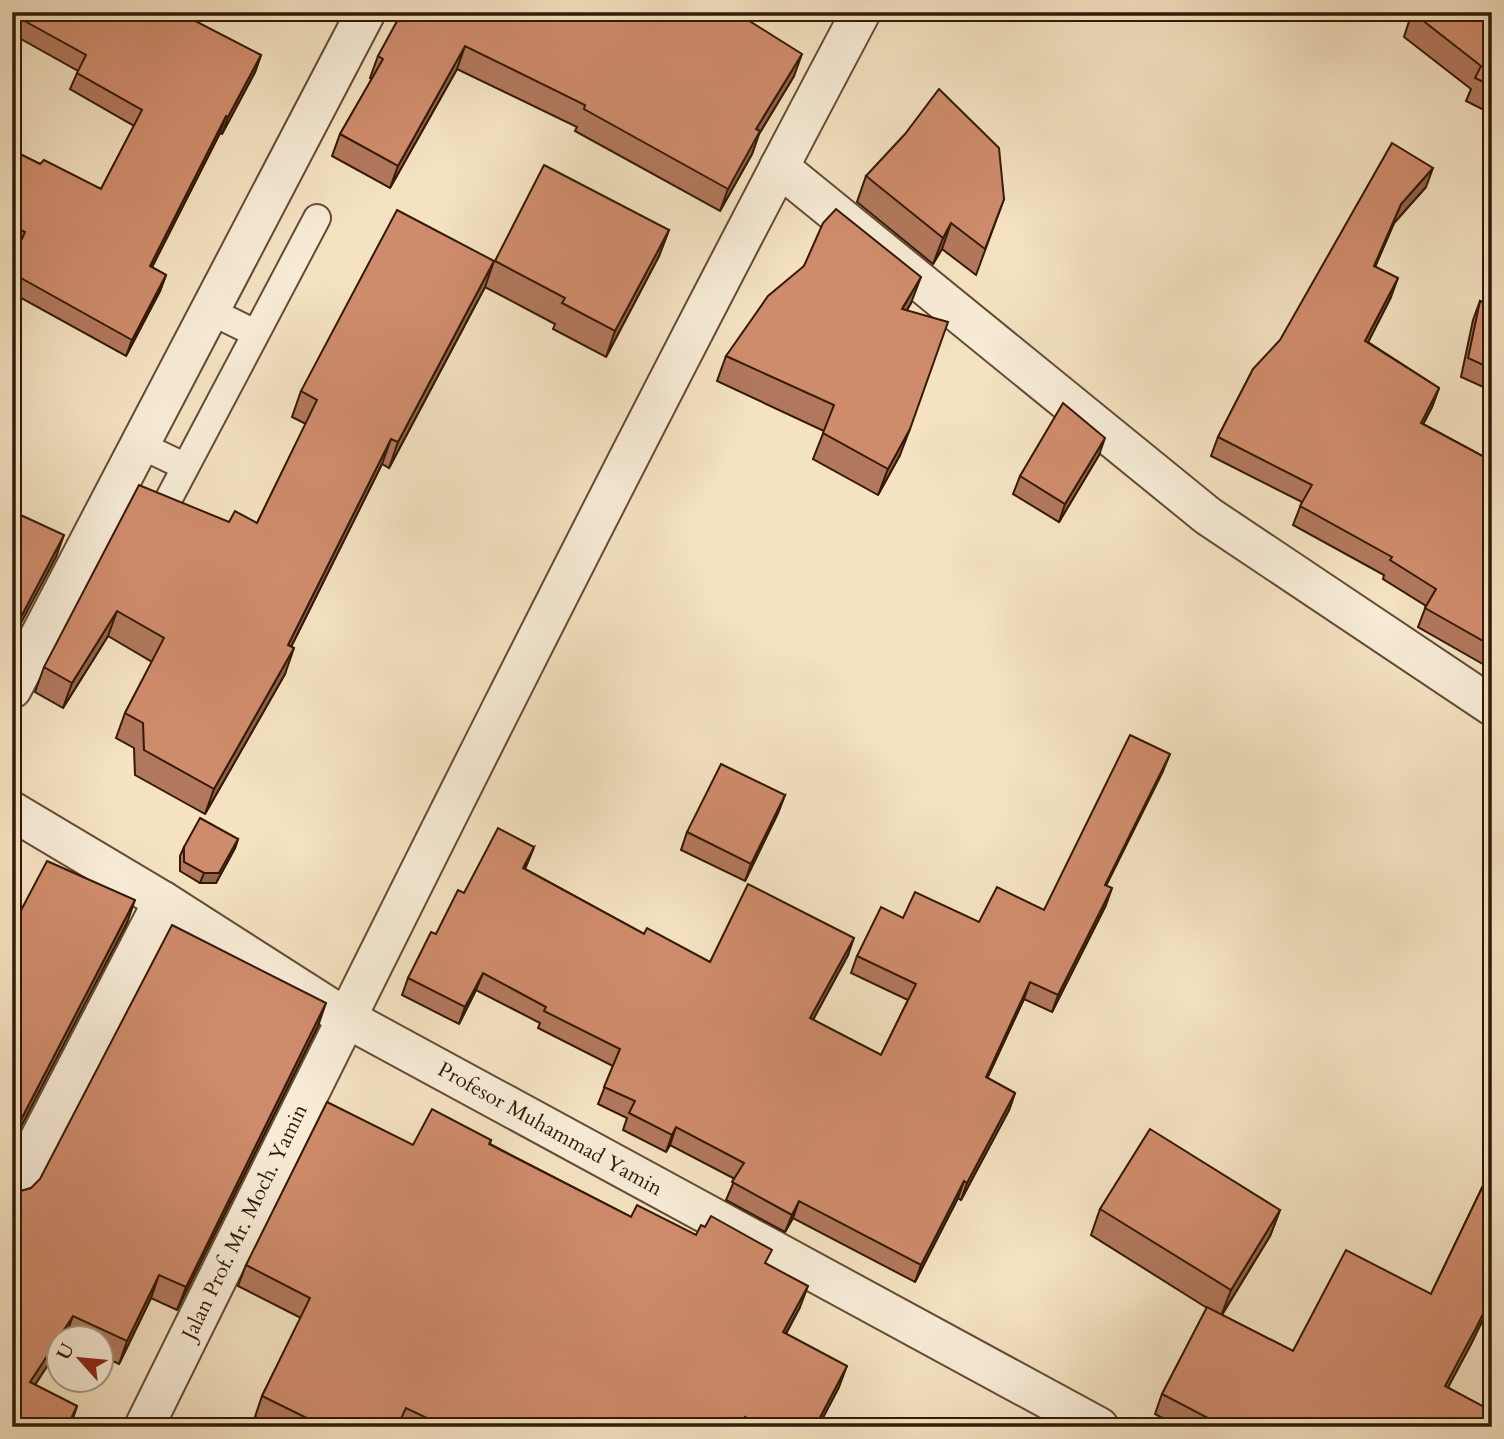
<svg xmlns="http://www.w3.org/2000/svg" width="1504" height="1439" font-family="Cardo,serif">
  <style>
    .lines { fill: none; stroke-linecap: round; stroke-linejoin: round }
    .service-casing { stroke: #644b34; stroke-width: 30 }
    .minor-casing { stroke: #644b34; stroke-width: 42 }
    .service { stroke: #f8ecd7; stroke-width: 26 }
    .minor { stroke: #f8ecd7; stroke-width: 38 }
    .wall { fill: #b2785d; stroke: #341905; stroke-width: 2 }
    .shaded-wall { fill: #91624c; stroke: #341905; stroke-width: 2 }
    .building { fill: #cf8c6c; stroke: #341905; stroke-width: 2 }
    .labels { text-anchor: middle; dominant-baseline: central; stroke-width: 5; stroke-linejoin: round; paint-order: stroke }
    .street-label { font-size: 21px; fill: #341905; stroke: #f8ecd7 }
  </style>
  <rect width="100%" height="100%" fill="#f4e2c1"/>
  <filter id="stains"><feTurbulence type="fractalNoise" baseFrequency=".00286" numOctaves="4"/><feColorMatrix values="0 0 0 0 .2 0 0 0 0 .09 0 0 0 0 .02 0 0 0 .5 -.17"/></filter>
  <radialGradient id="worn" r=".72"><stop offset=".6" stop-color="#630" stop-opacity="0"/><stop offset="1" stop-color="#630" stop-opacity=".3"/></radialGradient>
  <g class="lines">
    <!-- service casing -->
    <g class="service-casing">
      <g id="service">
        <path d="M210 311 255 333"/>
        <path d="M140 445 184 466"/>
        <path d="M166 504 317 218"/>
      </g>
    </g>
    <!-- minor casing -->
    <g class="minor-casing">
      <g id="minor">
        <path d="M779 167 1208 516 1492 706"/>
        <path d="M12 689 366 12"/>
        <path d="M12 811 163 901 346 1018 1099 1427"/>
        <path d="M12 1192 163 901"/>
        <path d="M144 1427C378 953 613 479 861 12"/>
      </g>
    </g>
    <!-- service -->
    <use href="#service" class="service"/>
    <!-- minor -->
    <use href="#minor" class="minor"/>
  </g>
  <!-- wall -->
  <g class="wall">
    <path d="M12 12 261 55 255 72 222 134 220 133 152 267 166 275 160 291 126 356 12 293V261L18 248 12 246V150L40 164 101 189 134 126 70 89 78 71 12 34Z"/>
    <path d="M1412 12H1492V114L1466 101 1471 89 1404 37Z"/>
    <path d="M615 15 794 76 759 134 752 154 720 211 575 131 577 127 457 69 390 188 332 156 340 134 372 79 370 78 378 56Z"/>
    <path d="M866 176 1004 199 976 275 942 249 933 264 857 202Z"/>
    <path d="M1426 187 1394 223 1375 267 1391 297 1368 342 1439 388 1432 407 1423 424 1492 461V661L1488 667 1418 627 1426 606 1383 579 1384 575 1293 525 1302 502 1211 456 1218 437 1253 369Z"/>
    <path d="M669 230 659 256 606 357 553 329 555 324 485 287 389 468 382 464 291 647 285 674 205 814 135 775 134 748 116 738 125 713 152 662 108 636 63 708 35 692 44 667 229 522 257 523 306 424 292 417 301 391 494 261Z"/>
    <path d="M804 266 911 303 907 310 900 455 878 495 813 459 824 431 717 381 726 356Z"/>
    <path d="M1480 301 1492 307V391L1461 377 1473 320Z"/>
    <path d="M1099 455 1059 522 1013 494 1020 476Z"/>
    <path d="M1163 771 1106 885V905L1052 1012 1024 999 987 1078 1015 1093 1009 1110 961 1200 958 1198 915 1282 793 1218 785 1232 726 1200 735 1179 670 1145 666 1152 623 1130 627 1118 598 1104 613 1066 538 1028 540 1023 476 990 459 1024 402 995 408 978 436 934 464 893 534 847 525 869 644 934 710 962 848 955 813 1020 881 1055 908 1000 851 973 857 956 903 918 979 922 1044 910Z"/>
    <path d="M785 795 778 813 745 881 681 850 687 832Z"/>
    <path d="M238 839 235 848 216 883H200L180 871V856L184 847Z"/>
    <path d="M318 1026 177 1310 151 1298 119 1364 102 1356V1338H60V1346L35 1385 77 1406 70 1427H12L21 1191 31 1188Z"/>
    <path d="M491 1140 490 1144 631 1217 696 1235 767 1264 800 1307 786 1334 839 1387 818 1427H275L255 1417 262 1396 301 1318 238 1286 246 1265 413 1145Z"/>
    <path d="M1492 1167V1301L1470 1346 1448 1387 1492 1427H1179L1155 1414 1162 1394 1207 1308 1091 1235 1100 1209 1280 1210 1270 1236 1222 1315 1293 1351 1431 1294Z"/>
  </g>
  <!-- shaded-wall -->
  <g class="shaded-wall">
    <path d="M465 46 457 69 390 188 398 166Z"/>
    <path d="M802 54 794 76 759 134 752 154 720 211 728 189 756 129Z"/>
    <path d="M261 55 255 72 222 134 228 117Z"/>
    <path d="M226 116 220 133 144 283 150 266Z"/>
    <path d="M1433 168 1426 187 1394 223 1367 285 1374 266 1401 204Z"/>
    <path d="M951 223 942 249 933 264 943 238Z"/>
    <path d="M669 230 659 256 606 357 615 331Z"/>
    <path d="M494 261 485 287 389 468 398 442Z"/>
    <path d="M166 275 160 291 126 356 132 340Z"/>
    <path d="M921 277 911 303 893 334 902 309Z"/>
    <path d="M1398 278 1391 297 1359 360 1365 341Z"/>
    <path d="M1439 388 1432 407 1414 442 1421 423Z"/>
    <path d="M910 429 900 455 878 495 888 469Z"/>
    <path d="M1105 438 1099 455 1059 522 1065 504Z"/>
    <path d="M391 439 382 464 279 671 288 645Z"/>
    <path d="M64 535 56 557 12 640V634Z"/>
    <path d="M117 611 108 636 63 708 72 683Z"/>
    <path d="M294 648 285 674 205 814 214 789Z"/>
    <path d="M1170 754 1163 771 1098 902 1105 885Z"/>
    <path d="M785 795 778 813 745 881 751 864Z"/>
    <path d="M238 839 235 848 216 883H200L204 873Z"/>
    <path d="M534 847 527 864 517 885 523 868Z"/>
    <path d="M1112 888 1106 905 1052 1012 1058 995Z"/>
    <path d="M135 900 127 923 12 1144V1137Z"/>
    <path d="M854 938 848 955 804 1036 810 1018Z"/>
    <path d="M483 973 476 990 459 1024 465 1007Z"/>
    <path d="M1030 982 1024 999 980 1094 986 1077Z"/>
    <path d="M326 1003 318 1026 177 1310 186 1287Z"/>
    <path d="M1015 1093 1009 1110 961 1200 967 1183Z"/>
    <path d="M676 1127 670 1145 666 1152 672 1135Z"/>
    <path d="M964 1181 958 1198 915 1282 921 1265Z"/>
    <path d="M799 1201 793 1218 785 1232 792 1215Z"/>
    <path d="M1280 1210 1270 1236 1221 1316 1231 1290Z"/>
    <path d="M159 1275 151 1298 119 1364 127 1341Z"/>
    <path d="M808 1286 800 1307 775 1353 783 1332Z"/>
    <path d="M1492 1296V1301L1470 1346 1438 1406 1445 1386Z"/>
    <path d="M73 1316 65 1338H60V1346L22 1405 30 1382Z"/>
    <path d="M847 1366 839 1387 818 1427H815Z"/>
    <path d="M77 1406 70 1427H67Z"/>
  </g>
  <!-- building -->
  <g class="building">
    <path d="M12 12H178L261 55 228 117 226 116 150 266 166 275 132 340 12 273V261L25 232 12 226V150L40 164 44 160 101 189 142 110 77 73 86 55 12 14Z"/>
    <path d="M402 12H610L615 15 617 12H735L802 54 756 129 760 131 728 189 584 109 585 105 465 46 398 166 340 134 383 59 378 56Z"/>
    <path d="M1412 12H1492V86L1475 78 1481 66Z"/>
    <path d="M939 89 999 148 1004 199 985 249 951 223 943 238 866 176 905 134Z"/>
    <path d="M1392 143 1433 168 1401 204 1374 266 1398 278 1365 341 1439 388 1421 423 1492 461V646L1425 608 1436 589 1390 560 1392 557 1300 506 1312 485 1218 437 1253 369 1280 340Z"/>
    <path d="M544 165 669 230 615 331 562 303 565 298 495 261Z"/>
    <path d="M836 209 921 277 902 309 948 322 910 429 888 469 823 433 834 405 726 356 768 296 804 266 823 223Z"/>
    <path d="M397 210 494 261 398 442 391 439 288 645 294 648 214 789 144 750 143 723 125 713 164 638 117 611 72 683 44 667 139 485 229 522 235 511 257 523 317 400 301 391Z"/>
    <path d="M1480 301 1492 307V369L1468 358Z"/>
    <path d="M1063 403 1105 438 1065 504 1020 476Z"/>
    <path d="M12 511 64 535 12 634Z"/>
    <path d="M1130 735 1170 754 1105 885 1112 888 1058 995 1030 982 986 1077 1015 1093 967 1183 964 1181 921 1265 799 1201 792 1215 732 1182 744 1163 676 1127 672 1135 629 1113 635 1101 604 1087 620 1049 544 1011 546 1007 483 973 465 1007 408 978 431 932 436 934 458 890 464 893 498 828 534 847 523 868 644 934 647 928 710 962 748 884 854 938 810 1018 881 1055 916 984 857 956 881 907 903 918 915 892 979 922 997 887 1044 910Z"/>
    <path d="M721 764 785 795 751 864 687 832Z"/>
    <path d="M200 818 238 839 219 873H204L184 862V847Z"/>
    <path d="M47 861 135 900 12 1137V916L17 918Z"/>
    <path d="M172 925 326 1003 186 1287 159 1275 127 1341 73 1316 30 1382 77 1406 67 1427H12V1189L21 1191 31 1188 40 1179Z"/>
    <path d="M327 1102 413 1145 432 1109 491 1140 489 1144 631 1217 637 1205 696 1235 701 1225 705 1227 711 1216 772 1250 765 1263 808 1286 783 1332 847 1366 815 1427H763L745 1417 740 1427H446L406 1408 397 1427H325L262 1396 310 1298 246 1265Z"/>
    <path d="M1150 1129 1280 1210 1231 1290 1100 1209Z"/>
    <path d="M1492 1167V1296L1477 1326 1445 1386 1492 1411V1427H1225L1162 1394 1207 1307 1293 1351 1346 1250 1431 1294Z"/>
  </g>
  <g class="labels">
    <!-- street labels -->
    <g class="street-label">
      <text transform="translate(550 1129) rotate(29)">Profesor Muhammad Yamin</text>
      <text transform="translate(245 1222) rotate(-64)">Jalan Prof. Mr. Moch. Yamin</text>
    </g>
  </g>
  <!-- margin -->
  <rect width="1504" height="1439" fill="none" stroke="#f4e2c1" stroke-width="42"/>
  <rect x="14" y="14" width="1476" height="1411" fill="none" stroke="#341905" stroke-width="3.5"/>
  <rect x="21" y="21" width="1462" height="1397" fill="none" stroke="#341905" stroke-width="2"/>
  <!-- north arrow -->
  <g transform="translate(80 1359) rotate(297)"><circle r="33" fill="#f8ecd7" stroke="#aa9883" stroke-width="2"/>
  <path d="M0-5L12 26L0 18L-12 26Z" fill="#8f2418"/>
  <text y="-10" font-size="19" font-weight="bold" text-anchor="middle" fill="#341905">U</text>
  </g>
  <rect width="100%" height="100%" filter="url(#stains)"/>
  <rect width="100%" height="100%" fill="url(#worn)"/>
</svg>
